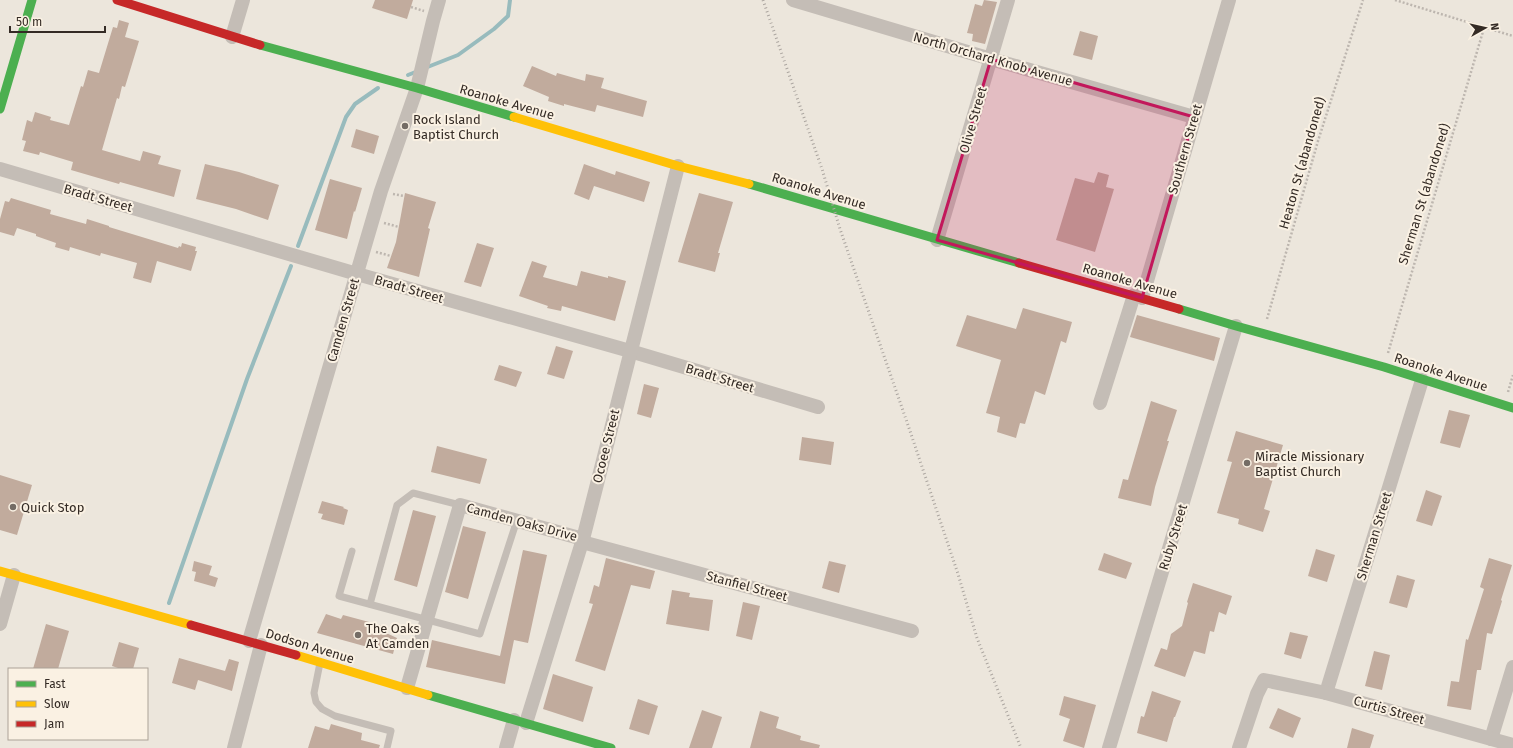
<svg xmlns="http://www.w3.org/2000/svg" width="1513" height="748" font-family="'Fira Sans',sans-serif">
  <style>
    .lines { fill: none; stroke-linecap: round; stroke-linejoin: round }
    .stream { stroke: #98bbbd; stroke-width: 4 }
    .building { fill: #c1ab9d }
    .path { stroke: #bdb6af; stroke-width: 2.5; stroke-dasharray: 2 2; stroke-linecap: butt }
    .lane { stroke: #c4bdb6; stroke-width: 7 }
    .street { stroke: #c4bdb6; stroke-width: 14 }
    .fast { stroke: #4caf50; stroke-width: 9 }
    .slow { stroke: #ffc107; stroke-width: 9 }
    .jam { stroke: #c62828; stroke-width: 9 }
    .rail { stroke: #aca6a0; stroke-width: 3; stroke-dasharray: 1 3; stroke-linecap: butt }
    .marked { fill: #c2185b; fill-opacity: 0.2; stroke: #c2185b; stroke-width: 3; stroke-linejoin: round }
    .poi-dot { fill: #746c65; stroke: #faf1e3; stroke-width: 1.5 }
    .labels { text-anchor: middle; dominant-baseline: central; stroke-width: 4; stroke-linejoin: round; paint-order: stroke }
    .street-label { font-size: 13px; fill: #342b25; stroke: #faf1e3 }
    .poi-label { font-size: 13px; fill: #342b25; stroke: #faf1e3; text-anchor: start }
  </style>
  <rect width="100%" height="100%" fill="#ece6dc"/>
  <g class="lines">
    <!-- stream -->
    <g class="stream">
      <path d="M425 68 458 55 494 29 508 16 510 0"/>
      <path d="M408 75 418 71"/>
      <path d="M298 246 346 117 355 104 378 88"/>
      <path d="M169 603 247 379 291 266"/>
    </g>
  </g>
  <!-- building -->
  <g class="building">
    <path d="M375 0H413L407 19 372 8Z"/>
    <path d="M984 0 997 2 985 44 972 41 973 34 967 33 975 4 982 6Z"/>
    <path d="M119 20 129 23 125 37 139 41 125 87 122 86 119 99 117 98 102 150 140 161 143 151 161 156 158 164 181 170 174 197 120 182 119 184 71 170 73 162 40 152 39 155 23 151 26 141 22 140 27 120 32 122 35 112 51 117 50 120 69 125 81 86 83 87 88 70 99 73 113 27 117 28Z"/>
    <path d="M1080 31 1098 36 1092 60 1073 55Z"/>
    <path d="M532 66 556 76 557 73 585 81 586 74 604 78 601 88 647 101 643 117 597 105 595 112 564 104V106L548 101 549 97 523 86Z"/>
    <path d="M356 129 379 136 374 154 351 147Z"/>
    <path d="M205 164 239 172 279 185 268 220 236 209 196 199Z"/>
    <path d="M584 164 615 175 616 171 650 182 644 202 594 186 589 200 574 194Z"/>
    <path d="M1098 172 1109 175 1106 187 1114 189 1095 252 1056 240 1075 178 1094 183Z"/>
    <path d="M330 179 362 188 355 212 354 211 347 239 315 230Z"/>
    <path d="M405 193 436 202 428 228 430 229 419 277 387 268 396 242Z"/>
    <path d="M699 193 733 202 718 253H720L715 272 678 262Z"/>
    <path d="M11 198 51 210 50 214 86 224 87 219 109 226V227L178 248 179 246 181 247 182 243 196 247 195 251H197L191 271 157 261 151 283 133 278 137 263 101 253 100 256 70 247 69 251 55 247 56 243 36 236V234L17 228 14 236 0 232V219L5 201 9 202Z"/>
    <path d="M477 243 494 248 481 287 464 282Z"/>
    <path d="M532 261 547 266 543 277 577 286 581 271 608 278V276L626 281 615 321 562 306 561 311 547 308 548 306 519 296Z"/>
    <path d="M1023 308 1072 322 1066 343 1061 341 1045 395 1035 391 1025 424 1020 423 1016 438 997 432 1000 417 986 413 1001 360 956 346 967 315 1016 329Z"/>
    <path d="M1137 315 1220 338 1214 361 1130 337Z"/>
    <path d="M556 346 573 351 564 379 547 374Z"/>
    <path d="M499 365 522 372 516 387 494 380Z"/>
    <path d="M644 384 659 388 651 418 637 414Z"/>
    <path d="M1151 401 1177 410 1167 441H1169L1155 487 1151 506 1118 498 1123 479 1128 480Z"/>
    <path d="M1449 410 1470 415 1460 448 1440 443Z"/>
    <path d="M1236 431 1283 445 1264 509 1270 511 1263 532 1238 524 1239 519 1217 513 1232 462 1227 461Z"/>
    <path d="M802 437 834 442 831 465 799 460Z"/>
    <path d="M437 446 487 459 480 484 431 472Z"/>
    <path d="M0 475 32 485 17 535 0 530Z"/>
    <path d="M1426 490 1442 496 1432 526 1416 521Z"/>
    <path d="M322 501 344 507 343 508 348 510 344 525 321 519 323 514 318 513Z"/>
    <path d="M413 510 436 516 417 587 394 580Z"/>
    <path d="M463 526 486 532 468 599 445 592Z"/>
    <path d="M1316 549 1335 555 1327 582 1308 576Z"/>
    <path d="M523 550 547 555 528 643 514 640 505 684 426 667 432 640 500 656Z"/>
    <path d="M1104 553 1132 563 1126 579 1098 570Z"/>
    <path d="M606 558 655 571 650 589 631 585 605 671 575 661 593 604 589 603 594 585 599 587Z"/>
    <path d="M1489 558 1512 565 1501 600 1502 601 1492 634 1487 633 1481 670H1477L1471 710 1447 706 1451 681 1459 682 1466 639 1468 640 1484 589 1480 587Z"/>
    <path d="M194 561 212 566 209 575 218 578 215 587 194 581 196 572 192 571Z"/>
    <path d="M829 561 846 565 839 593 822 588Z"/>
    <path d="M1397 575 1415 580 1407 608 1389 603Z"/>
    <path d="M1193 583 1232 596 1226 615 1219 612 1214 632 1210 631 1205 654 1194 651 1185 677 1154 666 1161 648 1167 650 1171 634 1182 626 1188 603 1187 602Z"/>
    <path d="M672 590 690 593 689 597 713 600 709 631 666 624Z"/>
    <path d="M743 602 760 606 752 640 736 636Z"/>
    <path d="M326 614 341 619 343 615 384 626 382 631 397 638 393 654 317 633Z"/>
    <path d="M46 624 69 631 58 669H33Z"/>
    <path d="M1290 632 1308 636 1301 659 1284 654Z"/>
    <path d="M119 642 139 648 133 669H121L112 666Z"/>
    <path d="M1374 651 1390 655 1382 690 1365 686Z"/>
    <path d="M179 658 225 671 229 659 239 662 232 691 198 680 195 690 172 683Z"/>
    <path d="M553 674 593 687 583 722 543 709Z"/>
    <path d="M1152 691 1181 701 1175 717H1174L1167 742 1137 733 1141 716 1144 717Z"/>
    <path d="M1064 696 1096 705 1084 748 1063 741 1070 719 1059 715Z"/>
    <path d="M638 699 658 706 649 735 629 729Z"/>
    <path d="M1278 708 1301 718 1293 738 1269 728Z"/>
    <path d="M702 710 722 717 712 748H689Z"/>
    <path d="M760 711 779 717 776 728 801 736 800 740 820 745 819 748H750Z"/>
    <path d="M331 724 362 733 361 740 380 745 379 748H308L315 726 329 730Z"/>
    <path d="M1352 728 1374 735 1370 748H1347Z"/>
  </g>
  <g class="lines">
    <!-- path -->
    <g class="path">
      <path d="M1395 0 1513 36"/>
      <path d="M411 7 424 11"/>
      <path d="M393 194 404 196"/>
      <path d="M384 223 399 227"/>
      <path d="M376 252 391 256"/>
      <path d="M1267 319 1318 141 1363 0"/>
      <path d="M1388 353 1484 28"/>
      <path d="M1508 392 1513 375"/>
    </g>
    <!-- lane -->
    <g class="lane">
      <path d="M352 551 339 596 480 634 517 520"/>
      <path d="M370 604 397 505 413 493 460 505"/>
      <path d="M320 663 314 693 316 702 322 709 335 716 391 731 387 748"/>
    </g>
    <!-- street -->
    <g class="street">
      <path d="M793 0 991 59 1194 117"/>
      <path d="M232 37 243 0"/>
      <path d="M0 169 357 274 630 351 818 407"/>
      <path d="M937 240 1008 0"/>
      <path d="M1142 298 1229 0"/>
      <path d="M1100 403 1134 295"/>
      <path d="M582 542 912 631"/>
      <path d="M0 624 14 575"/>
      <path d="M249 641 381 191 417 88 433 21 439 0"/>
      <path d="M407 688 460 505 583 539"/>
      <path d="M1326 693 1422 380"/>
      <path d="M526 723 583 539 678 166"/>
      <path d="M1491 739 1513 667"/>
      <path d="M234 748 261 645"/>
      <path d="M506 748 514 720"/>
      <path d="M1109 748 1236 326"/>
      <path d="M1239 748 1257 694 1264 680 1326 693 1513 745"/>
    </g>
    <!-- fast -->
    <g class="fast">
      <path d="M260 45 417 88 514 117"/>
      <path d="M0 109 32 0"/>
      <path d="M749 184 1019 263"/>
      <path d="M1179 309 1236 326 1384 367 1513 408"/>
      <path d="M428 695 611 748"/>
    </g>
    <!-- slow -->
    <g class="slow">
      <path d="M514 117 678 166 749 184"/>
      <path d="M0 571 191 625"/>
      <path d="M296 655 428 695"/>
    </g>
    <!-- jam -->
    <g class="jam">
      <path d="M117 0 260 45"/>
      <path d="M1019 263 1179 309"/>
      <path d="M191 625 296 655"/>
    </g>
    <!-- rail -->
    <path class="rail" d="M763 0 822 169 840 229 909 428 958 574 977 638 1021 748"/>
  </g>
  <!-- marked area -->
  <path class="marked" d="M991 59 1194 117 1142 298 937 240Z"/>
  <!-- markers -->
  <g class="poi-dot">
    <circle cx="405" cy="126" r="4"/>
    <circle cx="1247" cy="463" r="4"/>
    <circle cx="13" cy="507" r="4"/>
    <circle cx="358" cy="635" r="4"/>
  </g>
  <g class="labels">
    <!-- street labels -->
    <g class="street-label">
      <text transform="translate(993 59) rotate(16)">North Orchard Knob Avenue</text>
      <text transform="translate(507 102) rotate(16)">Roanoke Avenue</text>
      <text transform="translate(973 120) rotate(-74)">Olive Street</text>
      <text transform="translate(1185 149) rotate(-74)">Southern Street</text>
      <text transform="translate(1302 163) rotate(-74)">Heaton St (abandoned)</text>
      <text transform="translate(819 191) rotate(17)">Roanoke Avenue</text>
      <text transform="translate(1424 194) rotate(-73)">Sherman St (abandoned)</text>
      <text transform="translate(98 198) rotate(16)">Bradt Street</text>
      <text transform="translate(1130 281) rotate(16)">Roanoke Avenue</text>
      <text transform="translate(409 289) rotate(16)">Bradt Street</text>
      <text transform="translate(343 320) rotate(-74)">Camden Street</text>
      <text transform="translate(1441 372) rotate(18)">Roanoke Avenue</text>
      <text transform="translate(720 378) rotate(17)">Bradt Street</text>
      <text transform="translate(606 446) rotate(-76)">Ocoee Street</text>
      <text transform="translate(522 522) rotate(15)">Camden Oaks Drive</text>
      <text transform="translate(1374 536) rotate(-73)">Sherman Street</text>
      <text transform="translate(1173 537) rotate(-73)">Ruby Street</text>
      <text transform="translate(747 586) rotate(15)">Stanfiel Street</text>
      <text transform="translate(310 646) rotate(17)">Dodson Avenue</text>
      <text transform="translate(1389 710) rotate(16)">Curtis Street</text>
    </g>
    <!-- poi labels -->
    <g class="poi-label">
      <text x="413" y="119">Rock Island<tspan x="413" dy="15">Baptist Church</tspan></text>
      <text x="1255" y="456">Miracle Missionary<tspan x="1255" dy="15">Baptist Church</tspan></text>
      <text x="21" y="507">Quick Stop</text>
      <text x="366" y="628">The Oaks<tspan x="366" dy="15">At Camden</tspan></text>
    </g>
  </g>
  <!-- legend -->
  <rect x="8" y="668" width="140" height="72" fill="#faf1e3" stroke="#aba297"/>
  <rect x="16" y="681" width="20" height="6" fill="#4caf50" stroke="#aba297"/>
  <text x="44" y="688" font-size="12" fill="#342b25">Fast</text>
  <rect x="16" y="701" width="20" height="6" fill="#ffc107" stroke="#aba297"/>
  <text x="44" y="708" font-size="12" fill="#342b25">Slow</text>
  <rect x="16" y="721" width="20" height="6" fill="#c62828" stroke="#aba297"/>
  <text x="44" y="728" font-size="12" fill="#342b25">Jam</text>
  <!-- north arrow -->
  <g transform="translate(1485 28) rotate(82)" stroke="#faf1e3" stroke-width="3" paint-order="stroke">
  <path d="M0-3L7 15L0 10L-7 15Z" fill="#342b25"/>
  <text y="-6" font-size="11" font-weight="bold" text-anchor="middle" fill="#342b25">N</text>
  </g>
  <!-- scale -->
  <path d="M10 26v6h95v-6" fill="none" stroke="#342b25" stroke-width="2"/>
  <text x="16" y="26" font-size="12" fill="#342b25" stroke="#faf1e3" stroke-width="3" paint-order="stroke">50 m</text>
</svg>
